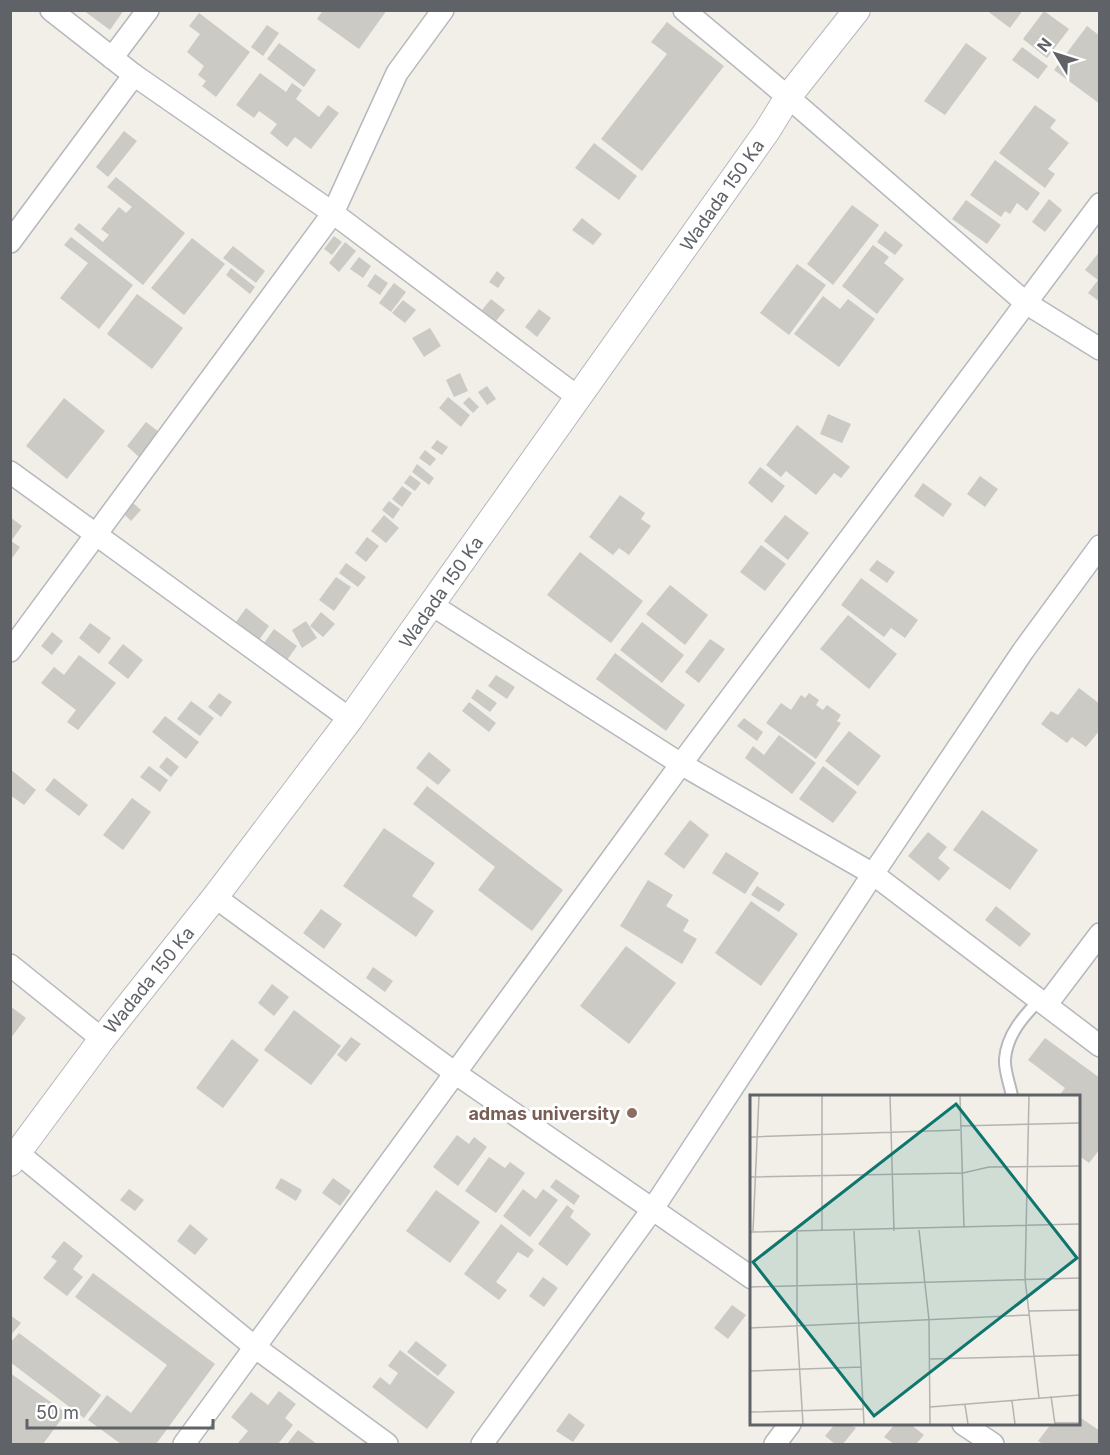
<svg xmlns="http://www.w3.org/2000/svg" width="1110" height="1455" font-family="Inter,sans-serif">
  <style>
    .building { fill: #cccac5 }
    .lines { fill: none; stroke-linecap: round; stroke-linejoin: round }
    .service-casing { stroke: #b5b8bc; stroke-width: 14 }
    .minor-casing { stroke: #b5b8bc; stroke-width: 24 }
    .tertiary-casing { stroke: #b5b8bc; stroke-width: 28 }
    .service { stroke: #fff; stroke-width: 10 }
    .minor { stroke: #fff; stroke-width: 21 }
    .tertiary { stroke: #fff; stroke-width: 26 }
    .education-dot { fill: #8d6e63; stroke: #fff; stroke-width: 2 }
    .labels { text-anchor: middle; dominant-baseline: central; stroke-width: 6; stroke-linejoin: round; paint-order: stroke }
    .street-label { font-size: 18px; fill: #5f6368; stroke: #fff }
    .education-label { font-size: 18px; font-weight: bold; fill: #785e54; stroke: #fff; text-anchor: end }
    .inset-road { fill: none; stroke: #b3b3b1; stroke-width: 1.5 }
    .view { fill: #0f766e; fill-opacity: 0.15; stroke: #0f766e; stroke-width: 3 }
    .inset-edge { fill: none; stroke: #5f6368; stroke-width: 3 }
  </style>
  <rect width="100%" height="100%" fill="#f1efe8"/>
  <!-- building -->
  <g class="building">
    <path d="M83 10H124L110 30Z"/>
    <path d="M323 10H387L359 49 317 19Z"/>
    <path d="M986 10H1023L1010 28Z"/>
    <path d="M1044 11 1069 29 1047 58 1023 39Z"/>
    <path d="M199 13 250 52 216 97 202 86 206 81 198 75 204 66 187 52 200 34 189 26Z"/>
    <path d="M667 22 724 66 642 171 601 139 667 54 651 42Z"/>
    <path d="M267 25 279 33 263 56 251 47Z"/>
    <path d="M1087 26 1100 36V104L1054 70Z"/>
    <path d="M279 43 316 70 304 87 267 59Z"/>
    <path d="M966 43 987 58 945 115 924 101Z"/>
    <path d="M1022 47 1048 66 1038 79 1012 60Z"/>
    <path d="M260 73 286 92 292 83 302 90 296 99 319 117 328 105 339 113 311 149 295 137 287 147 270 133 277 124 259 111 254 118 236 105Z"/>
    <path d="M1035 105 1056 120 1050 128 1069 143 1048 169 1055 174 1045 188 999 153Z"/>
    <path d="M124 131 137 141 108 177 96 167Z"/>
    <path d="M594 143 637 176 619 200 575 168Z"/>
    <path d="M995 160 1040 193 1027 211 1017 203 1010 214 1005 211 1001 217 970 195Z"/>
    <path d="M116 177 185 233 143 285 74 229 79 223 103 242 109 235 101 229 119 207 126 213 132 207 107 187Z"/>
    <path d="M1049 199 1062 210 1045 232 1032 222Z"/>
    <path d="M966 200 1001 225 987 244 952 219Z"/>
    <path d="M852 205 879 225 833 285 807 264Z"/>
    <path d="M582 218 602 234 593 245 572 230Z"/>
    <path d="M885 231 903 245 895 255 877 242Z"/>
    <path d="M334 236 342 242 332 255 324 249Z"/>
    <path d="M71 237 133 285 99 329 60 298 88 263 64 245Z"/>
    <path d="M192 238 225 264 184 315 151 288Z"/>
    <path d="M345 242 356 251 339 272 329 263Z"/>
    <path d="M873 245 889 257 884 263 904 279 877 314 842 286Z"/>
    <path d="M233 246 265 271 256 283 223 258Z"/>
    <path d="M1100 251V302L1088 293 1098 280 1085 270Z"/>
    <path d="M359 257 371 266 363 278 350 269Z"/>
    <path d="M797 264 826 285 789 335 760 313Z"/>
    <path d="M231 268 255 287 250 294 226 275Z"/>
    <path d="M497 271 505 278 498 288 489 282Z"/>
    <path d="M375 274 388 283 380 295 367 286Z"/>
    <path d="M394 283 406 292 391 312 379 303Z"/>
    <path d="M137 294 183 328 152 369 107 334Z"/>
    <path d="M823 296 840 309 848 299 875 319 839 367 794 334Z"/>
    <path d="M491 299 505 310 496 321 482 310Z"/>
    <path d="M403 300 416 310 405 323 392 313Z"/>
    <path d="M539 309 551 318 537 337 525 327Z"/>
    <path d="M430 328 441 346 424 357 412 338Z"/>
    <path d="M460 373 468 391 454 397 446 380Z"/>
    <path d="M487 386 496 399 487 405 478 392Z"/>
    <path d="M448 397 470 415 461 427 439 408Z"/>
    <path d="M469 397 479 407 473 413 463 403Z"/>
    <path d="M64 398 105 431 67 479 26 446Z"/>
    <path d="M828 414 851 424 842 443 820 434Z"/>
    <path d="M146 422 159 432 139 457 127 446Z"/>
    <path d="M797 425 850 467 841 478 834 473 816 495 786 471 781 477 766 465Z"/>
    <path d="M437 440 448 447 442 455 431 448Z"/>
    <path d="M425 450 436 459 430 466 419 458Z"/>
    <path d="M417 464 434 478 429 485 412 472Z"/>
    <path d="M760 467 785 486 772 503 748 483Z"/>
    <path d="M410 475 421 483 415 491 404 483Z"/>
    <path d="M980 476 998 489 985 507 967 494Z"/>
    <path d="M923 483 952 504 943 517 914 496Z"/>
    <path d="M402 486 412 493 402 507 392 499Z"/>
    <path d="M620 495 645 513 641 519 651 526 629 555 619 548 613 555 589 537Z"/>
    <path d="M389 501 400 509 393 519 382 510Z"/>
    <path d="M132 502 141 510 131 521 122 512Z"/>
    <path d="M384 515 399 528 386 543 371 531Z"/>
    <path d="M785 515 809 533 788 560 764 541Z"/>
    <path d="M10 517 22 526 11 541 20 547 10 561Z"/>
    <path d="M367 537 379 546 366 562 355 553Z"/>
    <path d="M761 545 786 564 765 591 740 572Z"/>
    <path d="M580 552 643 601 611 643 547 595Z"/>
    <path d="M877 560 895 572 887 583 869 570Z"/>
    <path d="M346 563 366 577 358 587 339 573Z"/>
    <path d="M336 577 351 587 334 611 319 600Z"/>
    <path d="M861 578 918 620 905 638 891 628 884 637 841 605Z"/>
    <path d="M670 585 708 615 685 645 646 614Z"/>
    <path d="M246 608 269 626 259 640 236 622Z"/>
    <path d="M321 612 335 624 323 637 310 626Z"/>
    <path d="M848 615 897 654 869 689 820 649Z"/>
    <path d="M306 621 317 638 302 648 292 630Z"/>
    <path d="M642 622 684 655 662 683 620 650Z"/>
    <path d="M90 623 111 638 99 654 79 638Z"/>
    <path d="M274 629 297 646 287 660 264 643Z"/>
    <path d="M52 632 63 641 52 655 41 646Z"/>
    <path d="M710 639 725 649 699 683 685 672Z"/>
    <path d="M123 644 143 660 128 679 108 663Z"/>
    <path d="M615 653 685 705 666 731 596 679Z"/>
    <path d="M79 655 116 683 78 730 67 722 76 710 41 683 54 667 64 675Z"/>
    <path d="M496 675 515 687 507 699 488 686Z"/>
    <path d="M1079 688 1100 704V730L1086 747 1072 737 1067 743 1041 724 1051 711 1058 715Z"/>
    <path d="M477 689 497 703 490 712 471 698Z"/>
    <path d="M219 693 232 702 221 717 208 707Z"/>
    <path d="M809 693 819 700 816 705 823 710 827 705 841 715 837 721 841 723 816 759 766 723 781 703 791 710 801 695 805 698Z"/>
    <path d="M191 701 214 718 200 736 177 719Z"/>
    <path d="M469 702 496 723 489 732 462 711Z"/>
    <path d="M165 716 199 742 186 759 152 732Z"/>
    <path d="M744 718 763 732 757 741 737 726Z"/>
    <path d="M849 731 881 756 858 786 825 761Z"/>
    <path d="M779 735 816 763 792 794 745 758 753 746 764 755Z"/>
    <path d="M429 752 451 770 438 785 416 768Z"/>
    <path d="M167 757 179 767 171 777 159 767Z"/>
    <path d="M149 766 168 780 160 792 140 777Z"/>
    <path d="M823 766 857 792 833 823 799 799Z"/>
    <path d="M10 769 36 790 24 805 10 795Z"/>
    <path d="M54 778 88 805 79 816 45 790Z"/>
    <path d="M427 786 563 890 532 931 478 890 495 867 413 804Z"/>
    <path d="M132 798 151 812 123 850 103 835Z"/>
    <path d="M982 810 1038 850 1010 890 953 850Z"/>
    <path d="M690 820 709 835 684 869 664 854Z"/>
    <path d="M384 828 435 863 412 896 434 911 416 937 343 886Z"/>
    <path d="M928 832 947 847 938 858 950 868 939 881 908 856Z"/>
    <path d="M726 852 759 873 745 894 712 873Z"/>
    <path d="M648 880 673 895 666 906 689 920 683 931 697 939 682 964 620 926Z"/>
    <path d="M757 886 785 904 779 912 751 895Z"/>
    <path d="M751 901 798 934 761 986 715 953Z"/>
    <path d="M996 906 1031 934 1020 947 985 920Z"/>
    <path d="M321 909 342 924 324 949 303 933Z"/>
    <path d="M626 946 676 983 629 1044 580 1006Z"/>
    <path d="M373 967 393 981 385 992 366 978Z"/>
    <path d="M272 984 289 997 274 1016 258 1003Z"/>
    <path d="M10 1006 26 1018 10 1039Z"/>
    <path d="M294 1010 341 1046 311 1085 264 1050Z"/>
    <path d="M351 1037 361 1044 346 1062 337 1055Z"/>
    <path d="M1045 1038 1100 1078V1149L1089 1163 1078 1155V1096H1059L1065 1088 1028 1060Z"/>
    <path d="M232 1039 259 1060 223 1108 196 1088Z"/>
    <path d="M457 1135 469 1144 474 1137 487 1147 458 1186 433 1167Z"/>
    <path d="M489 1157 505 1168 510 1162 525 1173 496 1213 465 1191Z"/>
    <path d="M281 1178 302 1190 296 1201 275 1188Z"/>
    <path d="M333 1178 351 1191 340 1206 322 1193Z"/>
    <path d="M556 1179 580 1196 574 1205 550 1187Z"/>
    <path d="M129 1189 144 1200 135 1211 120 1200Z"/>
    <path d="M523 1189 536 1199 543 1189 558 1200 530 1237 503 1216Z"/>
    <path d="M436 1190 480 1222 450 1263 406 1231Z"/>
    <path d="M567 1205 574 1211 570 1217 591 1234 567 1266 538 1244Z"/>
    <path d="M190 1224 208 1239 195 1255 177 1241Z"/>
    <path d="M501 1224 534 1250 528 1258 518 1252 496 1282 507 1290 499 1300 464 1274Z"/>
    <path d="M64 1241 83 1256 73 1269 83 1277 67 1296 43 1278 57 1261 51 1257Z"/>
    <path d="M93 1273 215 1364 156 1444H121L88 1420 107 1395 131 1413 167 1365 75 1297Z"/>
    <path d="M543 1277 558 1288 544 1307 529 1296Z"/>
    <path d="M732 1305 746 1315 728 1339 714 1328Z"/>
    <path d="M10 1315 21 1323 10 1336Z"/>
    <path d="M19 1333 101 1395 84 1418 10 1362V1343Z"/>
    <path d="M416 1341 447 1365 438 1376 407 1352Z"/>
    <path d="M400 1350 455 1392 427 1429 372 1387 380 1377 390 1385 398 1373 388 1366Z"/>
    <path d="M10 1373 66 1413 43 1444H10Z"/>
    <path d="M279 1391 296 1404 285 1418 293 1425 278 1444H241L238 1443 248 1431 231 1417 251 1392 268 1405Z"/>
    <path d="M569 1413 585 1425 573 1442 556 1431Z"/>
    <path d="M1078 1416 1100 1431V1444H1043L1038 1441 1051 1424H1078Z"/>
    <path d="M835 1424H850L856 1428 843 1444H835L825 1436Z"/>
    <path d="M895 1424H910L924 1435 916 1444H894L884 1437Z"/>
    <path d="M298 1430 317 1444H287Z"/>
  </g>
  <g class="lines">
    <!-- service casing -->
    <g class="service-casing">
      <path id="service" d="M1012 1096C1010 1085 1004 1070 1005 1059 1007 1034 1024 1016 1040 999"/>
    </g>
    <!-- minor casing -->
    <g class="minor-casing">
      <g id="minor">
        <path d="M51 10 134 75 333 213 579 398"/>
        <path d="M684 10 788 97 1026 303 1100 349"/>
        <path d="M112 58 148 10"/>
        <path d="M10 242 134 75"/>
        <path d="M10 472 350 719"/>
        <path d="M432 605 681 764 873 874 1100 1046"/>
        <path d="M10 651 333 213 397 73 443 10"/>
        <path d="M215 897 455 1073 752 1278"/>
        <path d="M10 965 102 1039"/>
        <path d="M1047 1004 1100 934"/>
        <path d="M18 1153 256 1348 387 1444"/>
        <path d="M963 1424 993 1444"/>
        <path d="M184 1444 681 764 1100 204"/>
        <path d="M482 1444 652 1210 873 874 1023 651 1100 546"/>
        <path d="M775 1444 790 1424"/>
      </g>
    </g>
    <!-- tertiary casing -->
    <g class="tertiary-casing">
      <path id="tertiary" d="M10 1163 102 1039 215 897 350 719 767 131 788 97 857 10"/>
    </g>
    <!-- service -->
    <use href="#service" class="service"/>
    <!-- minor -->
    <use href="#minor" class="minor"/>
    <!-- tertiary -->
    <use href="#tertiary" class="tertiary"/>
  </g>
  <!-- markers -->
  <circle class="education-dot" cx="632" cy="1113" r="6"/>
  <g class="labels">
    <!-- street labels -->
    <g class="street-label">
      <text transform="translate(722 195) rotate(-55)">Wadada 150 Ka</text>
      <text transform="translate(441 592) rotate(-55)">Wadada 150 Ka</text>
      <text transform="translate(149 980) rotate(-51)">Wadada 150 Ka</text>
    </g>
    <!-- education labels -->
    <g class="education-label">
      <text x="620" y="1113">admas university</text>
    </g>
  </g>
  <!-- overview -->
  <g transform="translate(750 1095)">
    <rect width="330" height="330" fill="#f1efe8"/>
    <path class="inset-road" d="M72 1V136M140 1 144 136M210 1 214 133M279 1 275 184 289 303M210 31 330 28M0 42 210 35M0 82 213 78 239 72 330 71M169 135 179 225 180 329M3 136 9 1M104 136 114 329M0 137 330 129M47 137V233L53 329M0 192 330 183M279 216 330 215M0 233 279 220M180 264 330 260M0 276 111 272M301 301 305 329M262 306 265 329M215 310 218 329M180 312 330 300M0 317 113 314M305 328H330"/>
    <path class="view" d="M206 9 327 163 124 321 3 167Z"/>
    <rect width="330" height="330" class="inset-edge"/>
  </g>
  <!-- border -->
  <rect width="1110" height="1455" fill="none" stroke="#5f6368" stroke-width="24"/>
  <!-- north arrow -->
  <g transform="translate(1056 54) rotate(308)" stroke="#ffffff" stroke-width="4.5" paint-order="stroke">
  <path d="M0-4.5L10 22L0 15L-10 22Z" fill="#5f6368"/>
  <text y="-9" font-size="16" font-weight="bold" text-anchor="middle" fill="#5f6368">N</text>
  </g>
  <!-- scale -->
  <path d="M27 1419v9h186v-9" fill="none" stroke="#5f6368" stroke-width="3"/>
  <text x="36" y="1419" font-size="18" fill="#5f6368" stroke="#ffffff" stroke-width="4.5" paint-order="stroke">50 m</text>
</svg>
